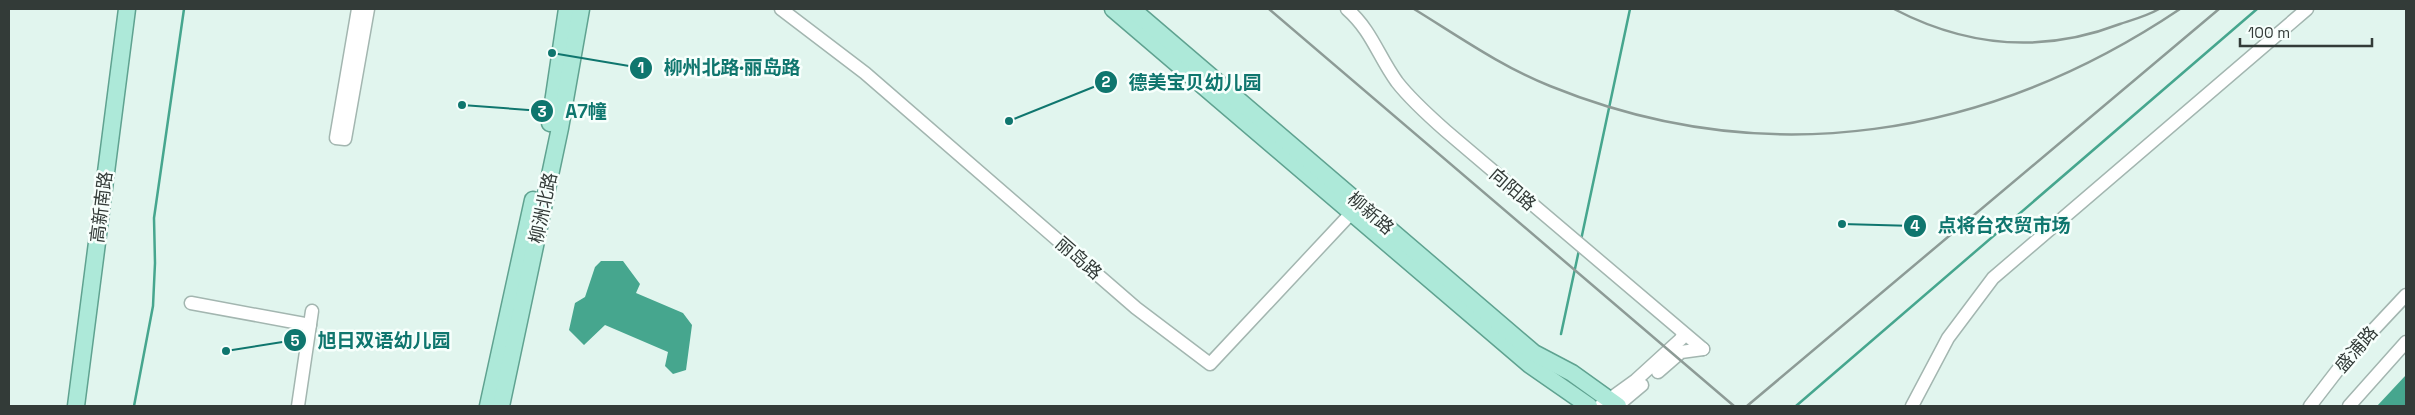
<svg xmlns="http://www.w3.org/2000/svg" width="2415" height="415" font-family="'Space Grotesk','Noto Sans SC',sans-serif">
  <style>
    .water { fill: #46a68e }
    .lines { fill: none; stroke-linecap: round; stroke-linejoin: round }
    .stream { stroke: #46a68e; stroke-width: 2.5 }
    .minor-casing { stroke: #a3b6b0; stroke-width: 15 }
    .major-casing { stroke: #5fa290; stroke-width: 19 }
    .minor { stroke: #fff; stroke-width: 12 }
    .major { stroke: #ade9d9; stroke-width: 16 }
    .rail { stroke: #8d9b96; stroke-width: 2.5 }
    .labels { text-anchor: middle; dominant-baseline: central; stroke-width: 5; stroke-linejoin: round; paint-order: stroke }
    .street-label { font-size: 18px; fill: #333b38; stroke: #f7fffc }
    .leader { fill: none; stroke: #0f766e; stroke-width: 2 }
    .callout-dot { fill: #0f766e; stroke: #f7fffc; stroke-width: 2 }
    .mark-label { font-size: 15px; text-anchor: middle; font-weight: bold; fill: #fff }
    .callout-label { font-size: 19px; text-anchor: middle; font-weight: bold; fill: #0f766e; stroke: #f7fffc; stroke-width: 5; stroke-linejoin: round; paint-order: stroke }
  </style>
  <rect width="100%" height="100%" fill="#e1f5ee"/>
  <!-- water -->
  <g class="water">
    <path d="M601 261H623L640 284 636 293 683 313 692 325 686 370 673 374 665 366 668 352 605 325 584 345 569 330 575 303 585 297 595 267Z"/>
    <path d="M2406 375V406H2377Z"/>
  </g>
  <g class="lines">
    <!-- stream -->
    <g class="stream">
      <path d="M1581 240 1630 9"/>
      <path d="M1561 334 1579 250"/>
      <path d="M134 406 153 306 155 263 154 218 184 9"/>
      <path d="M1796 406 2257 9"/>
    </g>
    <!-- minor casing -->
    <g class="minor-casing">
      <g id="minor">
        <path d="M358 9 336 138 345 139 368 9"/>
        <path d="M781 9 865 73 1136 308 1210 364 1357 207"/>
        <path d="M1347 9C1372 31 1378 56 1397 82 1411 100 1429 116 1446 131L1703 349"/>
        <path d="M191 303 310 325"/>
        <path d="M1658 372 1681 352 1703 349"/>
        <path d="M298 406 312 311"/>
        <path d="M1600 406 1636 380 1681 339 1683 334"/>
        <path d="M1617 406 1642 385"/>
        <path d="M1912 406 1948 338 1993 278 2307 9"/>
        <path d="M2310 406 2347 358 2406 295"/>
        <path d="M2349 406 2406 342"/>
      </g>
    </g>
    <!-- major casing -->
    <g class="major-casing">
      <g id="major">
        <path d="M1113 9 1530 365 1589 406"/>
        <path d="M1132 9 1534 353 1572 373 1618 406"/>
        <path d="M550 123 567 9"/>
        <path d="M76 406 127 9"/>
        <path d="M488 406 533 200"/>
        <path d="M501 406 560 128 581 9"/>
      </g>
    </g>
    <!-- minor -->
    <use href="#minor" class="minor"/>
    <!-- major -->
    <use href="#major" class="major"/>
    <!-- rail -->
    <g class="rail">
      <path d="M1269 9 1734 406"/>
      <path d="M1414 9C1458 36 1502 67 1550 86 1767 174 1988 138 2180 9"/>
      <path d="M1894 9C1967 47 2042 54 2120 24 2132 20 2147 16 2159 9"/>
      <path d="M1747 406 2219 9"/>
    </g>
  </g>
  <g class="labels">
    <!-- street labels -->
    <g class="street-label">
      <text transform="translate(1513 189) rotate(41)">向阳路</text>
      <text transform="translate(101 207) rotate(-83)">高新南路</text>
      <text transform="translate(543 208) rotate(-78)">柳洲北路</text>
      <text transform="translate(1371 213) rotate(41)">柳新路</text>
      <text transform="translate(1079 258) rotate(41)">丽岛路</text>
      <text transform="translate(2356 349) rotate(-49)">盛浦路</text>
    </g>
  </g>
  <!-- callouts -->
  <path class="leader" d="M552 53L641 68M1009 121L1106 82M462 105L542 111M1842 224L1915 226M226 351L295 340"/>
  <g class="callout-dot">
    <circle cx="552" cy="53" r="5"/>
    <circle cx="1009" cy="121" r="5"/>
    <circle cx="462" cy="105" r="5"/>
    <circle cx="1842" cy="224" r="5"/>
    <circle cx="226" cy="351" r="5"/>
    <circle cx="641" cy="68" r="12"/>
    <circle cx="1106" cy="82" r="12"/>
    <circle cx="542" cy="111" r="12"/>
    <circle cx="1915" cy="226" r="12"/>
    <circle cx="295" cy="340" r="12"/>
  </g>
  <g class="mark-label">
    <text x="641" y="73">1</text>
    <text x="1106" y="87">2</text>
    <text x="542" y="117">3</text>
    <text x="1915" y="231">4</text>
    <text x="295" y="346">5</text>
  </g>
  <g class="callout-label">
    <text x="732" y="74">柳州北路·丽岛路</text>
    <text x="1195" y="89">德美宝贝幼儿园</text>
    <text x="586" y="118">A7幢</text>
    <text x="2004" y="232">点将台农贸市场</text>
    <text x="384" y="347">旭日双语幼儿园</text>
  </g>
  <!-- border -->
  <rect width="2415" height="415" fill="none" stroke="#333b38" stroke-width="20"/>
  <!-- scale -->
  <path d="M2240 38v8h132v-8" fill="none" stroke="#333b38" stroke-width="2.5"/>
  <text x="2248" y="38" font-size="15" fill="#333b38" stroke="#f7fffc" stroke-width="4" paint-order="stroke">100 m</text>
</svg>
